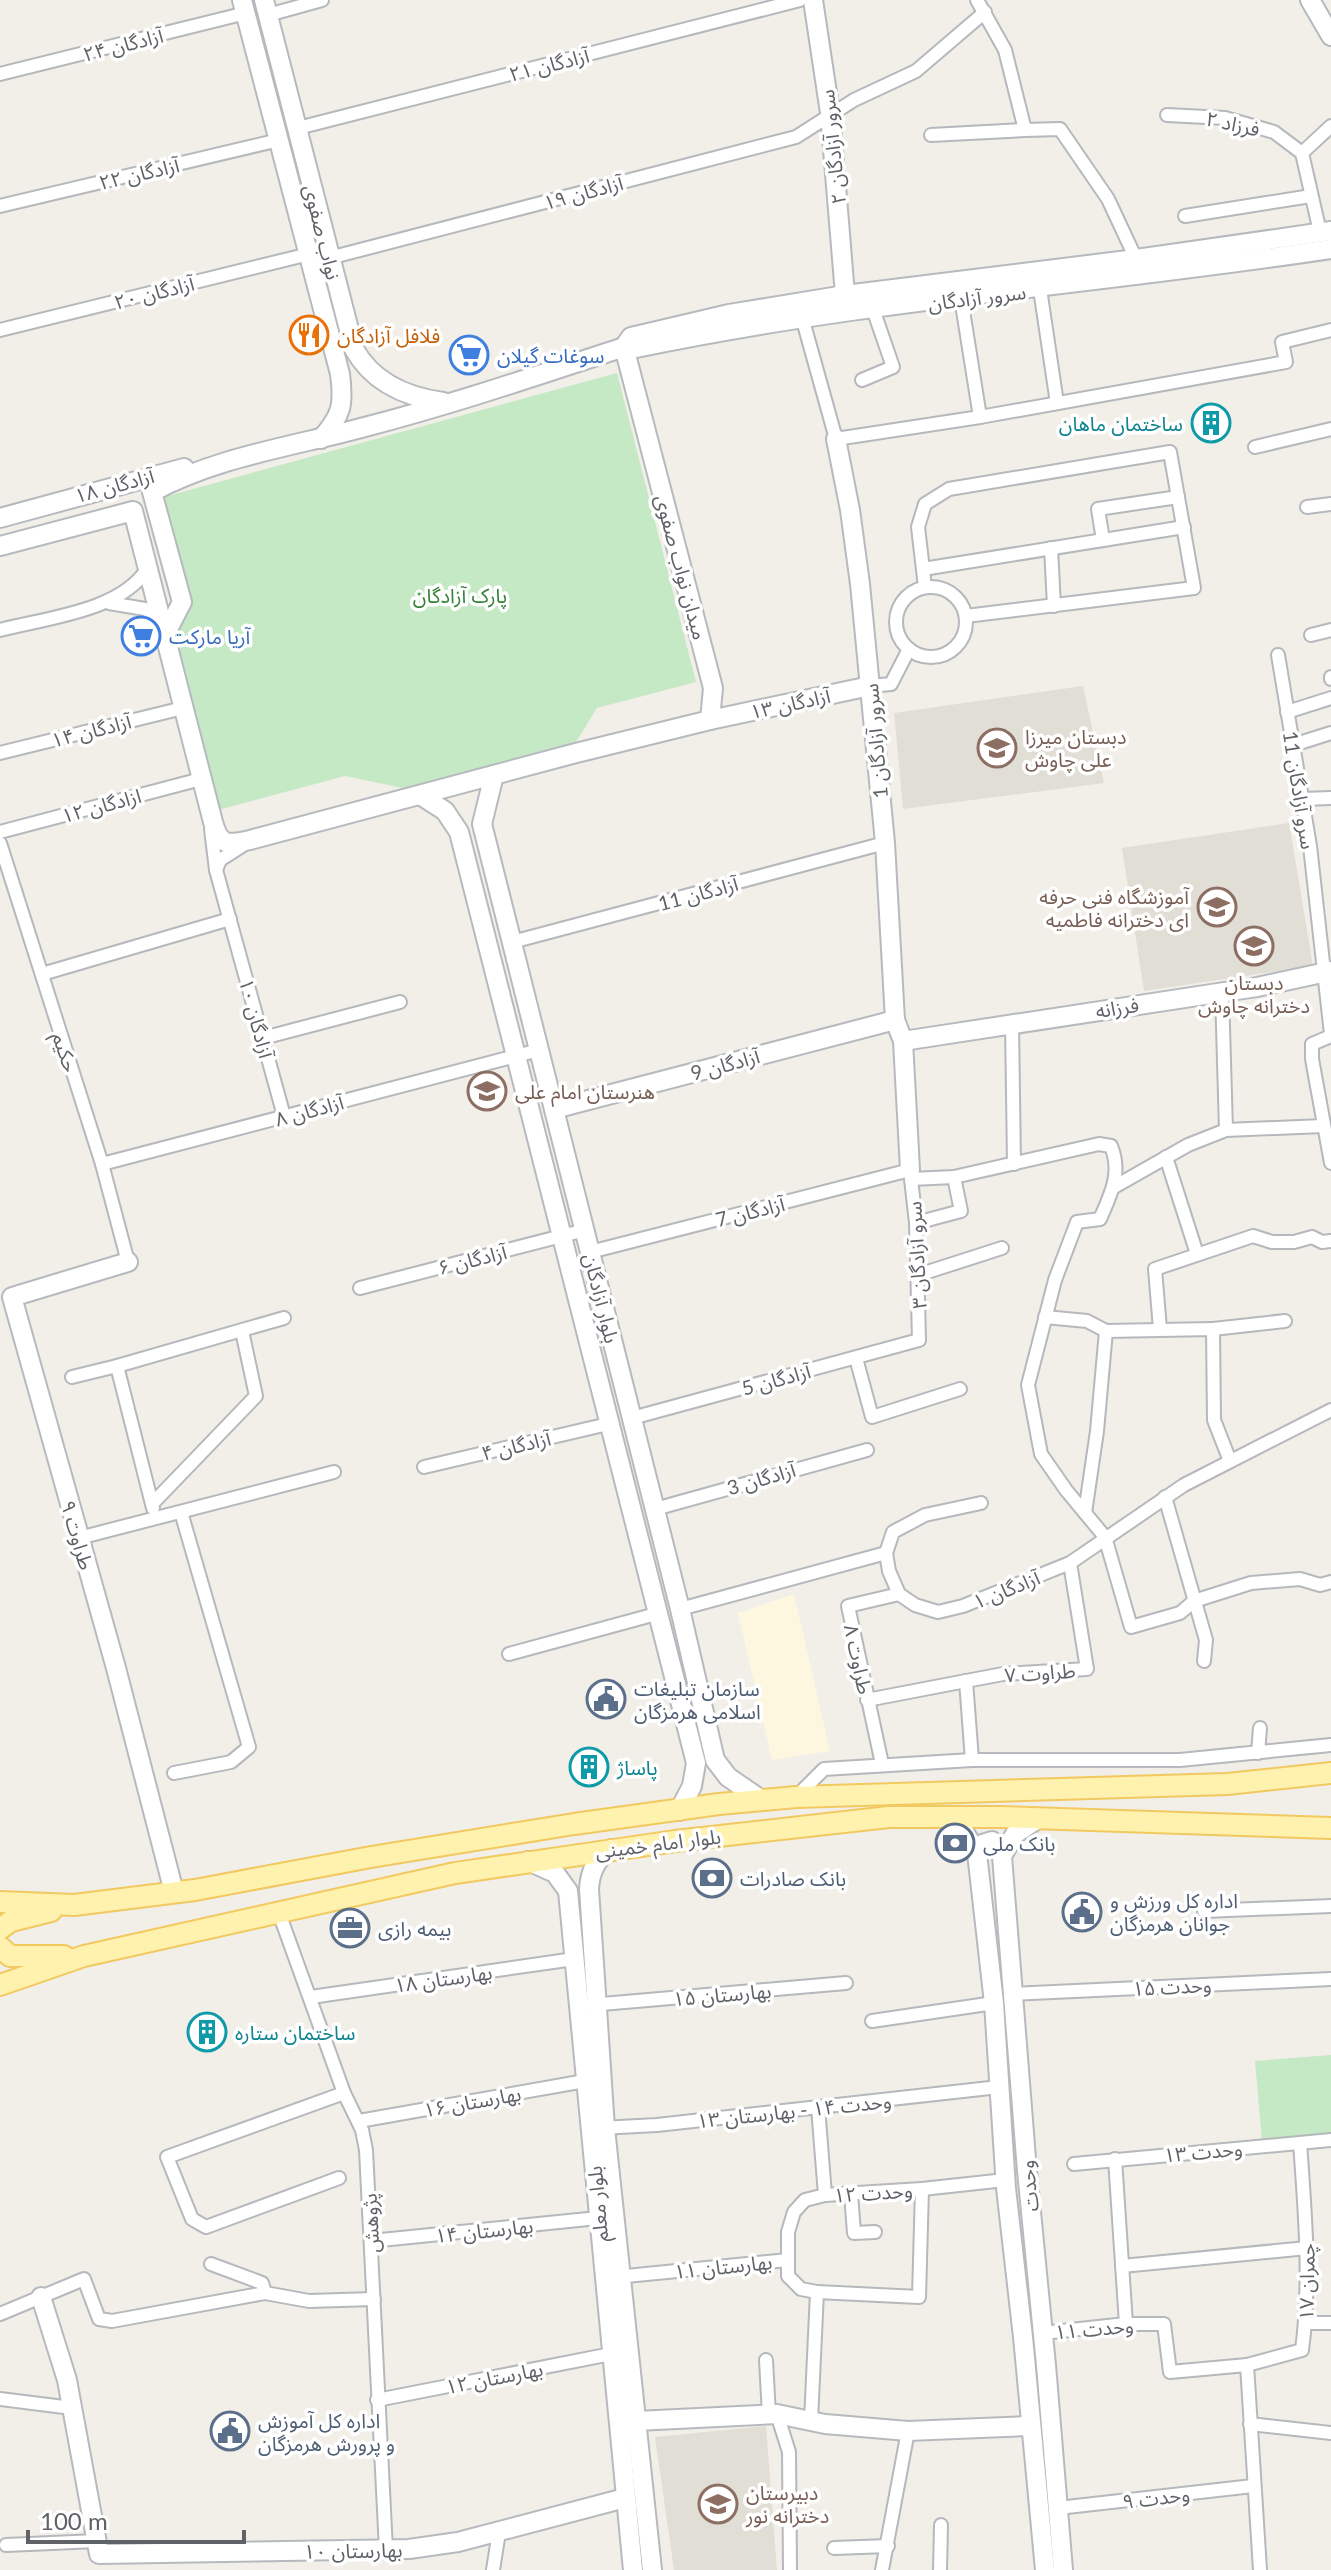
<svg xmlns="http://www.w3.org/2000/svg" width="1331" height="2570" font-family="Lato,'Noto Sans Arabic',sans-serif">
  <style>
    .commercial { fill: #fef7e0 }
    .education { fill: #e1ded6 }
    .green { fill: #c5e8c5 }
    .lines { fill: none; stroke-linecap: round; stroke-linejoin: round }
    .street-casing { stroke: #b5b8bc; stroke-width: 16 }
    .secondary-casing { stroke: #b6babf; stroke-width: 22 }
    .primary-casing { stroke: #f2c960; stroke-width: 24 }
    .street { stroke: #fff; stroke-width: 12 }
    .secondary { stroke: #fff; stroke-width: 18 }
    .primary { stroke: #fff2af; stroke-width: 20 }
    .labels { text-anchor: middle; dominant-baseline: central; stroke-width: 7; stroke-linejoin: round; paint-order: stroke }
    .street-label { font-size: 20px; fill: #5f6368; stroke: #fff }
    .food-label { font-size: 20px; fill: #c56008; stroke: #fff; text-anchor: start }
    .shop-label { font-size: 20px; fill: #366cbe; stroke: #fff; text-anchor: start }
    .culture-label { font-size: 20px; fill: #0d838f; stroke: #fff; text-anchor: start }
    .park-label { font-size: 20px; fill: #348238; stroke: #fff }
    .education-label { font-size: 20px; fill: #785e54; stroke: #fff; text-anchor: start }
    .service-label { font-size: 20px; fill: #4e5e75; stroke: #fff; text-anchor: start }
  </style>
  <rect width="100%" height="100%" fill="#f1efe8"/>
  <!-- commercial -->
  <path class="commercial" d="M794 1594 830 1751 772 1760 738 1613Z"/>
  <!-- education -->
  <g class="education">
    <path d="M1083 686 1104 783 903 809 894 713Z"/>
    <path d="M1289 823 1313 966 1144 991 1122 848Z"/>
    <path d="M766 2426 777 2570H674L655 2437Z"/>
  </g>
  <!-- green -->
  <g class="green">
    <path d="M617 373 696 682 597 708 576 742 403 788 345 776 218 810 174 639 192 603 164 497Z"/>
    <path d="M1331 2055V2135L1262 2141 1255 2061Z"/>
  </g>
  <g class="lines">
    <!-- street casing -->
    <g class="street-casing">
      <g id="street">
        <path d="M977 0 1005 50 1025 130 1060 129 1108 199 1136 259"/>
        <path d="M268 15 322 0"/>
        <path d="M0 74 246 13"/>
        <path d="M1167 115 1225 118 1274 132 1302 153 1331 126"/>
        <path d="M298 128 800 0"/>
        <path d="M931 135 1025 130"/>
        <path d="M1302 153 1320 232"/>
        <path d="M0 206 279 140"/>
        <path d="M1185 216 1311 196"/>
        <path d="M329 258 796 137 854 100 916 71 985 12"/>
        <path d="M1040 289 1057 403"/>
        <path d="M961 298 980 417"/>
        <path d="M802 317 836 439 980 417 1286 362 1282 342 1331 330"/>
        <path d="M0 330 309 254"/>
        <path d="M862 380 893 367 873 309"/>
        <path d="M1255 447 1331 429"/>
        <path d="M1307 507 1331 504"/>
        <path d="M1103 540 1098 509 1178 497"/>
        <path d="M1051 548 1054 606"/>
        <path d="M923 569 1184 527"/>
        <path d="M925 587 918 527 925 504 949 489 1170 452 1194 588 966 616"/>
        <circle cx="931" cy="622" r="35"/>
        <path d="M109 603 145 609 159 617"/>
        <path d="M0 630C46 618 121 611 147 569"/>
        <path d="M1311 635 1331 630"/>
        <path d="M1278 655 1310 846 1331 1034"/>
        <path d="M1331 677V679"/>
        <path d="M870 686 891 684 909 649"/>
        <path d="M1287 712 1331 698"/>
        <path d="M1293 745 1331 733"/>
        <path d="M0 753 183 708"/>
        <path d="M1302 799 1331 798"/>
        <path d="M211 829 216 870 284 1116"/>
        <path d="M0 832 201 779"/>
        <path d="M0 843 102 1164 128 1262"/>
        <path d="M216 870 220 860 245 844"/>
        <path d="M512 942 885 843"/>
        <path d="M42 974 230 919"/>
        <path d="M1222 992 1226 1130"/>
        <path d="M1012 1023 1014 1164"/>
        <path d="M1331 1036 1312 1044V1059L1331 1163"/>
        <path d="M263 1038 400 1002"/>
        <path d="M1166 1157 1197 1254"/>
        <path d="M102 1164 539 1050"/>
        <path d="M911 1179 954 1177 1099 1144 1111 1146C1122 1173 1111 1194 1100 1219L1077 1222 1055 1280 1028 1385 1041 1454 1066 1490 1105 1537 1131 1627 1180 1613 1194 1601 1251 1583 1300 1579 1320 1585 1331 1582"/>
        <path d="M1114 1187 1188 1145 1226 1130 1323 1126"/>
        <path d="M916 1223 961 1211 954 1177"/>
        <path d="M590 1252 910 1170 916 1223 919 1340 632 1418"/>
        <path d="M918 1275 1002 1248"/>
        <path d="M360 1288 585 1230"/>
        <path d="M1045 1317 1087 1321 1106 1331 1213 1329 1214 1420 1230 1461"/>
        <path d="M1160 1329 1155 1269 1253 1236 1272 1242H1294L1312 1237 1322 1242 1331 1241"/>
        <path d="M1213 1329 1285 1321"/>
        <path d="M856 1358 872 1417 960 1389"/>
        <path d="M117 1366 153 1508"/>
        <path d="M72 1377 117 1366 284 1318"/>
        <path d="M424 1467 608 1424"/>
        <path d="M1165 1497 1206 1640 1204 1661"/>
        <path d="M152 1504 256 1396 242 1331"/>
        <path d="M655 1509 867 1450"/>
        <path d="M1085 1513 1097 1431 1106 1331"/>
        <path d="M79 1538 334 1472"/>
        <path d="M886 1553 893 1532 925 1515 981 1503"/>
        <path d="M680 1609 886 1553 889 1571 899 1594 915 1605 938 1612 963 1606 1070 1563 1184 1485 1331 1410"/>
        <path d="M509 1654 656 1614"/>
        <path d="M867 1700 966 1681"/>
        <path d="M1258 1753 1260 1728"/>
        <path d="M972 1760 966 1681 1003 1674 1087 1669 1070 1563"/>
        <path d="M882 1764 848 1606 899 1594"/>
        <path d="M174 1773 231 1762 249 1747 181 1512"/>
        <path d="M796 1797 824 1769 972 1760H1180L1331 1745"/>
        <path d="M1204 1911 1331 1906"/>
        <path d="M279 1913 344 2093 362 2130 366 2150 386 2550"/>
        <path d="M1012 1994 1331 1979"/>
        <path d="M311 1997 574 1959"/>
        <path d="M590 2005 846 1983"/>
        <path d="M872 2021 994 2003"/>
        <path d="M818 2107 825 2195"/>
        <path d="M359 2121 585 2081"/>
        <path d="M600 2128 657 2125 999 2087"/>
        <path d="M1115 2159 1126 2324"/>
        <path d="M1074 2164 1331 2140"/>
        <path d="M339 2178 206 2227 192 2219 167 2157 344 2093"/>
        <path d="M851 2194 854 2233 875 2232"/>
        <path d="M371 2241 598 2218"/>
        <path d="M211 2264 262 2283 265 2293"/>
        <path d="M1122 2266 1307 2248"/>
        <path d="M616 2277 788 2260"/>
        <path d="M817 2292 919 2297 922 2189"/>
        <path d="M0 2314 84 2279 99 2319 112 2321 265 2293 309 2301 374 2299"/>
        <path d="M1306 2323H1331"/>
        <path d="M1043 2333 1126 2324H1164L1170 2372 1247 2365"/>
        <path d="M766 2360 769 2415"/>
        <path d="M0 2399 72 2408"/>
        <path d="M377 2400 611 2354"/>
        <path d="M777 2414 789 2452 790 2570"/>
        <path d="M811 2421 817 2292 801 2289 788 2276V2232L794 2212 805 2200 825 2195 922 2189 1005 2180"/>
        <path d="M1250 2424 1331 2433"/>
        <path d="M1058 2508 1253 2486"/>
        <path d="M6 2545 97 2541"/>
        <path d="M834 2548 888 2546"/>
        <path d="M493 2570 499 2532"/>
        <path d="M882 2570 908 2431"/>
        <path d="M940 2570 941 2525"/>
        <path d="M1260 2570 1247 2365 1302 2350C1311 2281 1305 2212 1300 2143"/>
      </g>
    </g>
    <!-- secondary casing -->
    <g class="secondary-casing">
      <g id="secondary">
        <path d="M242 0 340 374C344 405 342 415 321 439"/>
        <path d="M264 0 354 349C373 383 406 397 443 402"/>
        <path d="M813 0 830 113 845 295"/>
        <path d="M1310 0 1331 36"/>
        <path d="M624 347 631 337 729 314 845 295 1136 259 1331 231"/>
        <path d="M624 347 713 688 710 720"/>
        <path d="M836 439 850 510 860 584 885 843 895 1020 903 1041 910 1170"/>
        <path d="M0 518 184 468"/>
        <path d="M0 546 133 511 213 822C220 846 227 845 250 840L576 753 710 720 870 686"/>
        <path d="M164 637 182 602 152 492C217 457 290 447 361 428 450 405 536 376 624 347L636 348C865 300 1100 284 1331 249"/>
        <path d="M494 775 482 824 680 1609 715 1760 728 1777 763 1801"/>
        <path d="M420 795 445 811 459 832 696 1763 692 1786 679 1811"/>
        <path d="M903 1041 1257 987 1331 971"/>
        <path d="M554 1109 895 1020"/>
        <path d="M128 1262 12 1297 116 1668 174 1892"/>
        <path d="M955 1817 977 1853 994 2003 1006 2188 1023 2337 1045 2570"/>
        <path d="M1039 1818 1015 1834 1002 1856 1027 2171 1046 2365 1063 2570"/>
        <path d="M611 1849C596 1858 590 1872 589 1889L605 2128 652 2570"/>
        <path d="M977 1853 982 1844 992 1841 1000 1847 1002 1856"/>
        <path d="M528 1861 555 1873 568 1891 633 2570"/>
        <path d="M41 2297 67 2380 99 2554 409 2549 458 2542 625 2498"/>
        <path d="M636 2421 777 2414 825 2424 908 2431 1030 2426"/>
      </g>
    </g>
    <!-- primary casing -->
    <g class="primary-casing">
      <g id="primary">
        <path d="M0 1902 74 1905 195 1890 371 1857 574 1824 719 1804 796 1797 1227 1784 1331 1773"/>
        <path d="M0 1929 11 1921 51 1911"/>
        <path d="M0 1947 10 1956H64"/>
        <path d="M0 1985 84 1956 455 1873 675 1841 889 1817H1001L1331 1828"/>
      </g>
    </g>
    <!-- street -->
    <use href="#street" class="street"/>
    <!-- secondary -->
    <use href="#secondary" class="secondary"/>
    <!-- primary -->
    <use href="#primary" class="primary"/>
  </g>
  <!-- icons -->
  <defs>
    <g id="restaurant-ring" transform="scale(2)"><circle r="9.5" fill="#fff" stroke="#e8710a" stroke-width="1.5"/><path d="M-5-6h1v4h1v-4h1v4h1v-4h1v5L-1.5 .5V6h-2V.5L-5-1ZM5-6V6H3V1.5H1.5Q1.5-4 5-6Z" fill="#e8710a"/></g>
    <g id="supermarket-ring" transform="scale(2)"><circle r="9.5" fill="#fff" stroke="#3f7fe0" stroke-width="1.5"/><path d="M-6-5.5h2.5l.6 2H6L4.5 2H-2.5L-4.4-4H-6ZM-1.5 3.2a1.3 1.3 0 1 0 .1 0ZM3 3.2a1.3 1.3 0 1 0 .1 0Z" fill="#3f7fe0"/></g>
    <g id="building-ring" transform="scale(2)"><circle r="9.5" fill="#fff" stroke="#0f9aa8" stroke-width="1.5"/><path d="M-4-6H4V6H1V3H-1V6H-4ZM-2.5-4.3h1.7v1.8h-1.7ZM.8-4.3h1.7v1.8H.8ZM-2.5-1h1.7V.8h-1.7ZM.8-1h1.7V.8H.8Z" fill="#0f9aa8"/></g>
    <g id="school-ring" transform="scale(2)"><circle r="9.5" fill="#fff" stroke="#8d6e63" stroke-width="1.5"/><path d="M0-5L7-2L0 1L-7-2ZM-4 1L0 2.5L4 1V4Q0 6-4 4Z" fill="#8d6e63"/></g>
    <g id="civic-ring" transform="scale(2)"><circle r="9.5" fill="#fff" stroke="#5c6f8a" stroke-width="1.5"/><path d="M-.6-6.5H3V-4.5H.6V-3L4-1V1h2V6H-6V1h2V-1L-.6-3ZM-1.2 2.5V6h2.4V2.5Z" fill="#5c6f8a"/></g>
    <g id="bank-ring" transform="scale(2)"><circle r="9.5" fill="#fff" stroke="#5c6f8a" stroke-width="1.5"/><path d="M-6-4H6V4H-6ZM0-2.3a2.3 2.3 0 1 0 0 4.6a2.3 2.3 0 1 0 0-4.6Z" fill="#5c6f8a"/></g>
    <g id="office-ring" transform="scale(2)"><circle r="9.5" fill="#fff" stroke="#5c6f8a" stroke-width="1.5"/><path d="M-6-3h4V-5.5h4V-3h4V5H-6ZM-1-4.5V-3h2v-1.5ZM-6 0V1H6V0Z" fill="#5c6f8a"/></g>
  </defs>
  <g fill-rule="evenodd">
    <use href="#restaurant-ring" x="309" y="335"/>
    <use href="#supermarket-ring" x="469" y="355"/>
    <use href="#building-ring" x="1211" y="423"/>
    <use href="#supermarket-ring" x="141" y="636"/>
    <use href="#school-ring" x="997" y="748"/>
    <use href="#school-ring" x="1217" y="907"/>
    <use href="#school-ring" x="1254" y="946"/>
    <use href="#school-ring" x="487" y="1091"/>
    <use href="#civic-ring" x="606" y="1699"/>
    <use href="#building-ring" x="589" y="1767"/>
    <use href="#bank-ring" x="955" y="1843"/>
    <use href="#bank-ring" x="712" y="1878"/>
    <use href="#civic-ring" x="1082" y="1912"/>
    <use href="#office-ring" x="350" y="1928"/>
    <use href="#building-ring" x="207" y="2032"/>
    <use href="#civic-ring" x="230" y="2431"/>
    <use href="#school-ring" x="718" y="2504"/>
  </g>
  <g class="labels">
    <!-- street labels -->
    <g class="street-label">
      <text transform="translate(123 44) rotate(-14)">آزادگان ۲۴</text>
      <text transform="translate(549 64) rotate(-14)">آزادگان ۲۱</text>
      <text transform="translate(1233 123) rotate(12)">فرزاد ۲</text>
      <text transform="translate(832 147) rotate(-96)">سرور آزادگان ۲</text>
      <text transform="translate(139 173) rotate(-13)">آزادگان ۲۲</text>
      <text transform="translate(583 192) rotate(-15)">آزادگان ۱۹</text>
      <text transform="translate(323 232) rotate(76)">نواب صفوی</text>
      <text transform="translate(154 292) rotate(-14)">آزادگان ۲۰</text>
      <text transform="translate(977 297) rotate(-7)">سرور آزادگان</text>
      <text transform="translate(114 485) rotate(-15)">آزادگان ۱۸</text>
      <text transform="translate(682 567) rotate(75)">میدان نواب صفوی</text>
      <text transform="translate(790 703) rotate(-12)">آزادگان ۱۳</text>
      <text transform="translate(91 730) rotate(-14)">آزادگان ۱۴</text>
      <text transform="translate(875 741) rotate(-95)">سرور آزادگان 1</text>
      <text transform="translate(1300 790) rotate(81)">سرو آزادگان 11</text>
      <text transform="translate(101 805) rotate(-15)">ازادگان ۱۲</text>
      <text transform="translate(698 893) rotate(-15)">آزادگان 11</text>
      <text transform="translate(1117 1007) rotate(-9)">فرزانه</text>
      <text transform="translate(257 1018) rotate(75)">آزادگان ۱۰</text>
      <text transform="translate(66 1052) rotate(72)">حکیم</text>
      <text transform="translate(725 1064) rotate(-15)">آزادگان 9</text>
      <text transform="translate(309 1110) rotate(-15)">آزادگان ۸</text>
      <text transform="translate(750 1211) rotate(-14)">آزادگان 7</text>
      <text transform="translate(916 1255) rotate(-93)">سرو آزادگان ۳</text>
      <text transform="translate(472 1259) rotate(-14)">آزادگان ۶</text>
      <text transform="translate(602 1298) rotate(76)">بلوار آزادگان</text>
      <text transform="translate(776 1379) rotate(-15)">آزادگان 5</text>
      <text transform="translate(516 1445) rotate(-13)">آزادگان ۴</text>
      <text transform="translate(761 1478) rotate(-16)">آزادگان 3</text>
      <text transform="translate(78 1535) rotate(74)">طراوت ۹</text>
      <text transform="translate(1006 1589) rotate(-22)">آزادگان ۱</text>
      <text transform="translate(859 1659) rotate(78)">طراوت ۸</text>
      <text transform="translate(1040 1672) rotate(-4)">طراوت ۷</text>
      <text transform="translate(658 1843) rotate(-7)">بلوار امام خمینی</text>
      <text transform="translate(443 1978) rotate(-8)">بهارستان ۱۸</text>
      <text transform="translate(1172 1986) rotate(-3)">وحدت ۱۵</text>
      <text transform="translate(722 1994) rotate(-5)">بهارستان ۱۵</text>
      <text transform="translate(472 2101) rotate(-10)">بهارستان ۱۶</text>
      <text transform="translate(794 2110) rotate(-6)">وحدت ۱۴ - بهارستان ۱۳</text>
      <text transform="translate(1203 2151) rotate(-5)">وحدت ۱۳</text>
      <text transform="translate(1028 2186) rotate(-96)">وحدت</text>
      <text transform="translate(873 2192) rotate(-4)">وحدت ۱۲</text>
      <text transform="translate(597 2204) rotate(-95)">بلوار معلم</text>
      <text transform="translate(370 2223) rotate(-93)">پژوهش</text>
      <text transform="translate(484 2230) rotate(-6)">بهارستان ۱۴</text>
      <text transform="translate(723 2266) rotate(-6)">بهارستان ۱۱</text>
      <text transform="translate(1306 2282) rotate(-89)">چمران ۱۷</text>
      <text transform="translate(1094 2328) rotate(-5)">وحدت ۱۱</text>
      <text transform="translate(494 2377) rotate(-11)">بهارستان ۱۲</text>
      <text transform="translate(1156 2497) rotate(-7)">وحدت ۹</text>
      <text transform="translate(353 2550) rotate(-1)">بهارستان ۱۰</text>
    </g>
    <!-- food labels -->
    <g class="food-label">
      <text x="337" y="335">فلافل آزادگان</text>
    </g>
    <!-- shop labels -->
    <g class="shop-label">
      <text x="497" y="355">سوغات گیلان</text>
      <text x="169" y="636">آریا مارکت</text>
    </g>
    <!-- culture labels -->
    <g class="culture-label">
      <text x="1183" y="423" text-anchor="end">ساختمان ماهان</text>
      <text x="617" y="1767">پاساژ</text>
      <text x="235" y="2032">ساختمان ستاره</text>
    </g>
    <!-- park labels -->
    <g class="park-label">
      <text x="460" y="595">پارک آزادگان</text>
    </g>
    <!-- education labels -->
    <g class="education-label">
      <text x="1025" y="736">دبستان میرزا<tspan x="1025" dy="23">علی چاوش</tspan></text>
      <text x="1189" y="896" text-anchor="end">آموزشگاه فنی حرفه<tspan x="1189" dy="23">ای دخترانه فاطمیه</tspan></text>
      <text x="1254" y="982" text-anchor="middle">دبستان<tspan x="1254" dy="23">دخترانه چاوش</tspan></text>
      <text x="515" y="1091">هنرستان امام علی</text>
      <text x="746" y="2492">دبیرستان<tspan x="746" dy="23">دخترانه نور</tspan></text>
    </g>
    <!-- service labels -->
    <g class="service-label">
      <text x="634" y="1688">سازمان تبلیغات<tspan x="634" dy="23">اسلامی هرمزگان</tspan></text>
      <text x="983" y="1843">بانک ملی</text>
      <text x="740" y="1878">بانک صادرات</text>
      <text x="1110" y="1900">اداره کل ورزش و<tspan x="1110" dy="23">جوانان هرمزگان</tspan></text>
      <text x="378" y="1928">بیمه رازی</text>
      <text x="258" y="2420">اداره کل آموزش<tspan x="258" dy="23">و پرورش هرمزگان</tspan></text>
    </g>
  </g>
  <!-- scale -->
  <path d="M28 2530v12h216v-12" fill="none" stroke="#5f6368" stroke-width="4"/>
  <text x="40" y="2530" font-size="24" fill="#5f6368" stroke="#ffffff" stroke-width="6" paint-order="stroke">100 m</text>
</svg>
